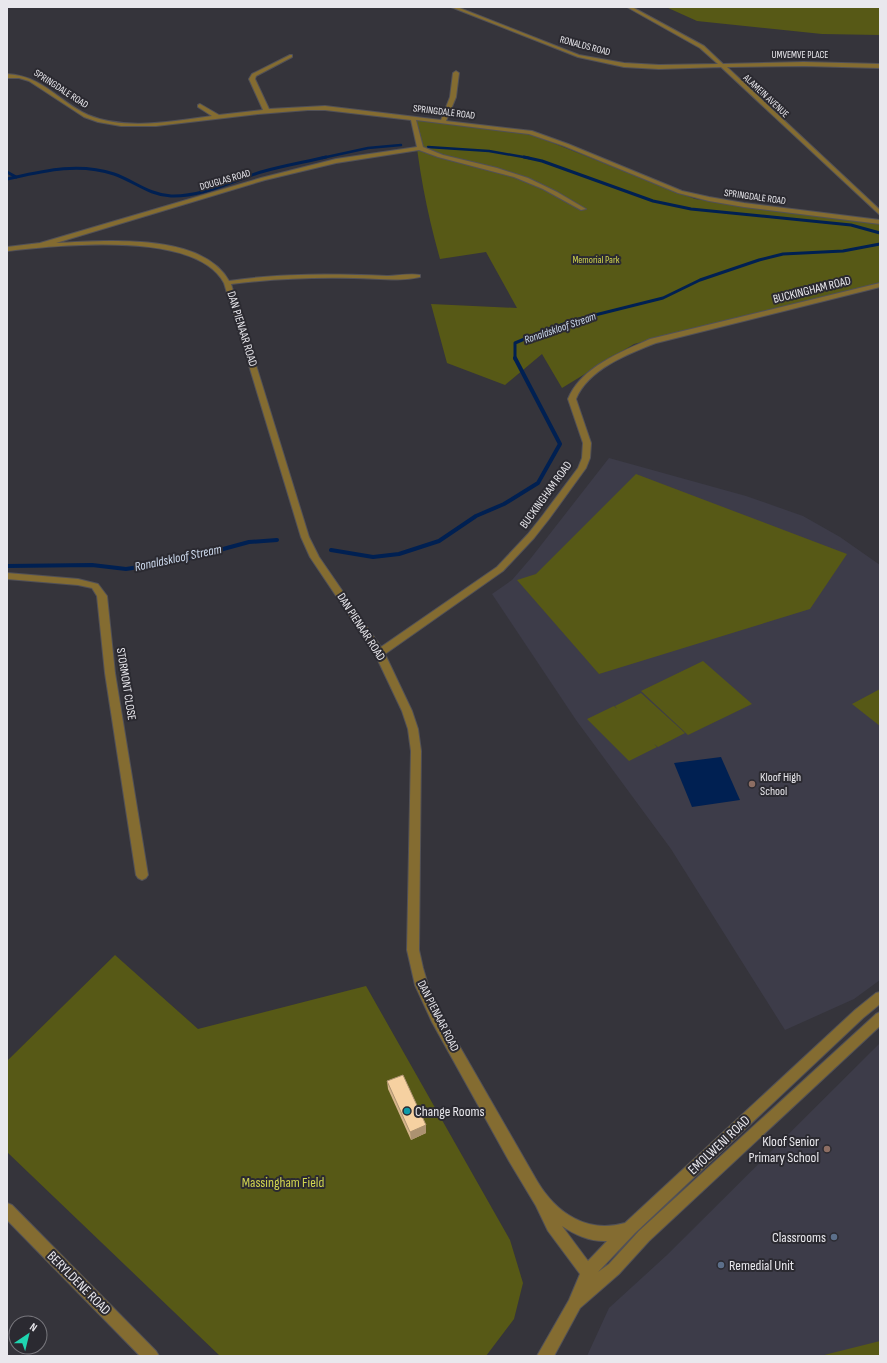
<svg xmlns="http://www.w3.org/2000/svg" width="887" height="1363" font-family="'Sofia Sans Condensed',sans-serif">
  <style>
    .built { fill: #3d3c49 }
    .green { fill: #575916 }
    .water { fill: #002052 }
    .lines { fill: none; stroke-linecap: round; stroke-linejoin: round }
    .stream-far2 { stroke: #002052; stroke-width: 2.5 }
    .stream-far1 { stroke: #002052; stroke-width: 3 }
    .stream { stroke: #002052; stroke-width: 4 }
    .minor-casing { stroke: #525157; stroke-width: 2 }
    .minor { fill: #846c31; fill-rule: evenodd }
    .wall { fill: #d4b48a }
    .shaded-wall { fill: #ac9271 }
    .building { fill: #f6d1a1; stroke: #ac9271 }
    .education-dot { fill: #8d6e63; stroke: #2b2a31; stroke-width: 1.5 }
    .culture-dot { fill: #0f9aa8; stroke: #2b2a31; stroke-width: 1.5 }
    .service-dot { fill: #5c6f8a; stroke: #2b2a31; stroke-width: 1.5 }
    .labels { text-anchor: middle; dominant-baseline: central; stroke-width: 4; stroke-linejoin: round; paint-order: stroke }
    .far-street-label { font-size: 10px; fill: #e9e8ed; stroke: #2b2a31 }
    .far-park-label { font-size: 10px; fill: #d1d54f; stroke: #2b2a31 }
    .far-water-label { font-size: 11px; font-style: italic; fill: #cddaee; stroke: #2b2a31 }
    .street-label { font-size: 12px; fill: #e9e8ed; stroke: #2b2a31 }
    .poi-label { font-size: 12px; fill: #e9e8ed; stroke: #2b2a31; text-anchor: start }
    .water-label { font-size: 13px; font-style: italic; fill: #cddaee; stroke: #2b2a31 }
    .near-poi-label { font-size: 14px; fill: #e9e8ed; stroke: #2b2a31; text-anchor: start }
    .near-street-label { font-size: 14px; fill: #e9e8ed; stroke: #2b2a31 }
    .near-park-label { font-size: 14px; fill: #d1d54f; stroke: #2b2a31 }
  </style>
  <rect width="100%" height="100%" fill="#35343b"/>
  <!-- built -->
  <g class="built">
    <path d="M609 458 746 496 803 516 840 537 880 565V980L854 999 785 1030 671 849 576 720 492 594 512 580 531 558Z"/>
    <path d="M880 1043V1356H587L609 1308 667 1255Z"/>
  </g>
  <!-- green -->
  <g class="green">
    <path d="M666 7H880V35L822 34 697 21Z"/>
    <path d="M414 120 525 132 695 199 880 224V283L634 344 562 388 542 354 505 385 447 363 431 304 517 308 486 252 440 259C427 213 418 167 414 120Z"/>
    <path d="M636 474 847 554 810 609 599 674 517 580 536 574Z"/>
    <path d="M703 661 752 704 688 735 641 691Z"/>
    <path d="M880 689V726L852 704Z"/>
    <path d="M641 693 685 733 658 747 654 744 657 747 629 761 587 719 614 706 617 709 615 706Z"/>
    <path d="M115 955 198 1029 366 986 510 1240 523 1283 514 1319 486 1356H220L7 1152V1061Z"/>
    <path d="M880 1341V1356H821L828 1354Z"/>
  </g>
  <!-- water -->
  <path class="water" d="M721 757 740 800 692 807 674 763Z"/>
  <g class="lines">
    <!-- stream-far2 -->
    <g class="stream-far2">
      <path d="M428 147 489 151 529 158"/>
      <path d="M322 158 368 148 401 145"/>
    </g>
    <!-- stream-far1 -->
    <g class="stream-far1">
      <path d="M524 157 542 161 653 201 691 209 851 225 880 233"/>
      <path d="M7 172 16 177"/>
      <path d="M7 179C43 171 78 162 114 174 134 181 149 195 171 196 202 197 232 181 261 172 282 166 305 162 326 157"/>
      <path d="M515 359V343L546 330 579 319 663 298 700 280 759 260 783 254 843 251 880 244"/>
    </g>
    <!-- stream -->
    <g class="stream">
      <path d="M331 550 373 557 399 554 439 541 476 516 504 504 538 483 560 444 515 358"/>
      <path d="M7 566 92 565 126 569 179 561 249 542 277 540"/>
    </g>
    <!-- minor casing -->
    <g class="minor-casing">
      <g id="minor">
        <path d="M451 7H457L579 55 624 63 659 65 718 64 700 48 627 7H632L704 46 723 64 804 62 880 64V68L804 66 727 67 880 210V215L721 67 659 69 624 67 578 57Z"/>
        <path d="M290 55H292V57L256 76 255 79 269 109 325 106 441 120 450 97 453 73 456 71 459 73 456 97 446 121 532 131 568 144 682 191 709 197 744 203 880 220V224L744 207 709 201 678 193 564 146 529 134 416 120 423 147 443 155 497 168 528 178 557 192 586 209 581 210 543 189 514 177 438 157 419 150 336 163 311 169 265 180 56 243C104 241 202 232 229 281 282 273 334 274 387 276 397 276 410 273 420 275V277C398 282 376 278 353 278 312 277 271 279 231 284L309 537 319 557 381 647 497 567 528 534 543 515 578 468 582 458 583 443 568 399C581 367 621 352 650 339L880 283V287L656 343C628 354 588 369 576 399L591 443 590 458 586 468 549 519 534 538 503 571 385 654 412 711 418 729 421 751 419 950 423 968 428 985 441 1014 537 1181C556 1213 587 1234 625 1223L855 1010 876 993 880 992V1004L863 1018 635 1233 598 1272 609 1264 639 1231 876 1014 880 1012V1026L649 1241 619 1274 580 1308 554 1356H537L569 1300 580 1274 548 1231 536 1206 509 1161 432 1022 415 985 407 950 411 751 408 729 402 711 375 654 310 557 301 537 224 283C196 230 58 245 7 251V247L40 243 261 178 336 159 417 147 411 120 325 110H308L258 114 156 126H121L98 122 84 117 29 81 19 78H7V74C43 76 58 101 88 115 126 131 173 121 212 116L198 107V105L200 104 219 115 263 110 249 79 252 74ZM562 1226C575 1235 591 1242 607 1241L588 1261Z"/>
        <path d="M7 573 78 579 98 584 107 596 115 673 148 875 146 878 142 880 138 878 136 875 105 673 97 596 92 588 78 585 7 579Z"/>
        <path d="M7 1203 12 1205 156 1351 159 1356H140L7 1220Z"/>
      </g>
    </g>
    <!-- minor -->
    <use href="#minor" class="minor"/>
  </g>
  <!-- wall -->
  <path class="wall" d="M387 1081 426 1133 411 1140 388 1089Z"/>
  <!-- shaded-wall -->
  <path class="shaded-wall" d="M426 1125V1133L411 1140 410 1132Z"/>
  <!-- building -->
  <path class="building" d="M403 1075 426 1125 410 1132 387 1081Z"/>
  <!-- markers -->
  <g class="education-dot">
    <circle cx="752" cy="784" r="4"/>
    <circle cx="827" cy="1149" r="4"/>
  </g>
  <circle class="culture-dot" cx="407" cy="1111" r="4"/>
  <g class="service-dot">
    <circle cx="834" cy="1237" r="4"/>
    <circle cx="721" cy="1265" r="4"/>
  </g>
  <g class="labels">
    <!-- far-street labels -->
    <g class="far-street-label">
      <text transform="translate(585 46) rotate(15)">RONALDS ROAD</text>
      <text x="800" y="55">UMVEMVE PLACE</text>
      <text transform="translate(61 89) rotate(33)">SPRINGDALE ROAD</text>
      <text transform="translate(766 96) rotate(43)">ALAMEIN AVENUE</text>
      <text transform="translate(444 112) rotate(7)">SPRINGDALE ROAD</text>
      <text transform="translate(225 180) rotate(-16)">DOUGLAS ROAD</text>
      <text transform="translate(755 197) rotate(8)">SPRINGDALE ROAD</text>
    </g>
    <!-- far-park labels -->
    <g class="far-park-label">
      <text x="596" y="260">Memorial Park</text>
    </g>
    <!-- far-water labels -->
    <g class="far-water-label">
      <text transform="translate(560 328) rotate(-19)">Ronaldskloof Stream</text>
    </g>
    <!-- street labels -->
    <g class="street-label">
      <text transform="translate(812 290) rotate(-14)">BUCKINGHAM ROAD</text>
      <text transform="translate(242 329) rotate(73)">DAN PIENAAR ROAD</text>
      <text transform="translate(546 495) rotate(-54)">BUCKINGHAM ROAD</text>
      <text transform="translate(361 627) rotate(57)">DAN PIENAAR ROAD</text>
      <text transform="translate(126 684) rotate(81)">STORMONT CLOSE</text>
      <text transform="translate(438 1016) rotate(63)">DAN PIENAAR ROAD</text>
    </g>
    <!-- poi labels -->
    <g class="poi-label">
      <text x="760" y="777">Kloof High<tspan x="760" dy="14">School</tspan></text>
    </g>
    <!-- water labels -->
    <g class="water-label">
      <text transform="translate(178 558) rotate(-12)">Ronaldskloof Stream</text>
    </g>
    <!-- near-poi labels -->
    <g class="near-poi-label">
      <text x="415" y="1111">Change Rooms</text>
      <text x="819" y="1141" text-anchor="end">Kloof Senior<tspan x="819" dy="16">Primary School</tspan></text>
      <text x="826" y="1237" text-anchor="end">Classrooms</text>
      <text x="729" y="1265">Remedial Unit</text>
    </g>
    <!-- near-street labels -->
    <g class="near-street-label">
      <text transform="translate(719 1145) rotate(-43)">EMOLWENI ROAD</text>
      <text transform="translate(79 1283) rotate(45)">BERYLDENE ROAD</text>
    </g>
    <!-- near-park labels -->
    <g class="near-park-label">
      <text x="283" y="1182">Massingham Field</text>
    </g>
  </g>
  <!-- border -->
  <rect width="887" height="1363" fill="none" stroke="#e9e8ed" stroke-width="16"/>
  <!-- north arrow -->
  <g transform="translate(28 1335) rotate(35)"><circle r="19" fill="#2b2a31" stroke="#77767c"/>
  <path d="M0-3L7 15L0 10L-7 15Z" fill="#1fd5b0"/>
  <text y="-6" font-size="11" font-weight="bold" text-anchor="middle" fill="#e9e8ed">N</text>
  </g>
</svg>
